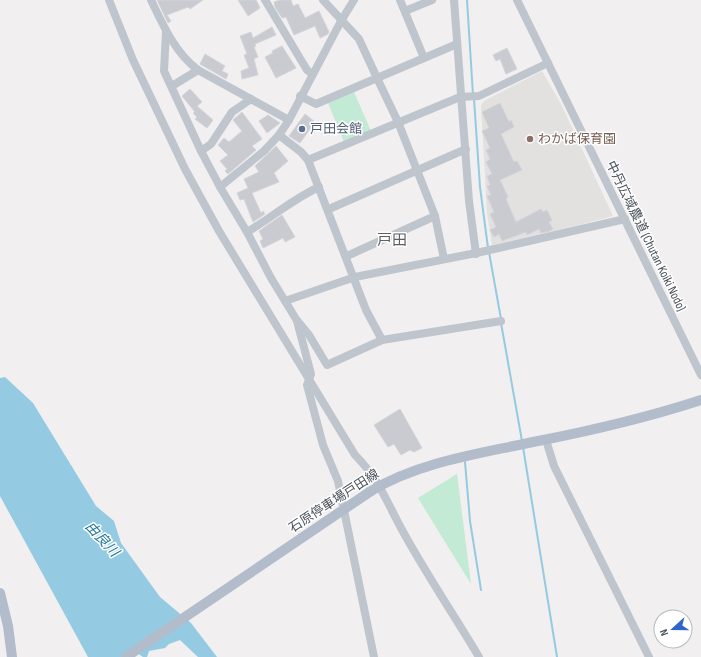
<svg xmlns="http://www.w3.org/2000/svg" width="701" height="657" font-family="'Sofia Sans Condensed','Noto Sans JP',sans-serif">
  <style>
    .education { fill: #e2e1e0 }
    .green { fill: #c2ead5 }
    .water { fill: #94cbe2 }
    .lines { fill: none; stroke-linecap: round; stroke-linejoin: round }
    .stream { stroke: #94cbe2; stroke-width: 2 }
    .building { fill: #c9cbd1; stroke: #d4d5da }
    .minor { stroke: #bfc5cc; stroke-width: 8 }
    .major { stroke: #b2bccb; stroke-width: 10 }
    .major-bridge { stroke: #b2bccb; stroke-width: 10 }
    .service-dot { fill: #5c6f8a; stroke: #fff; stroke-width: 1.5 }
    .education-dot { fill: #8d6e63; stroke: #fff; stroke-width: 1.5 }
    .labels { text-anchor: middle; dominant-baseline: central; stroke-width: 3; stroke-linejoin: round; paint-order: stroke }
    .service-label { font-size: 13px; fill: #4e5e75; stroke: #fff; text-anchor: start }
    .education-label { font-size: 13px; fill: #785e54; stroke: #fff; text-anchor: start }
    .street-label { font-size: 13px; fill: #49515a; stroke: #fff }
    .water-label { font-size: 14px; font-style: italic; fill: #1c759a; stroke: #fff }
    .quarter-label { font-size: 15px; fill: #5c5f63; stroke: #fff }
  </style>
  <rect width="100%" height="100%" fill="#f1efef"/>
  <!-- education -->
  <path class="education" d="M542 71 561 104 613 216 560 230 492 245 487 213 481 105 484 101Z"/>
  <!-- green -->
  <g class="green">
    <path d="M354 92 371 131 344 142 328 103Z"/>
    <path d="M457 474 471 584 418 498Z"/>
  </g>
  <!-- water -->
  <path class="water" d="M5 377 33 403 96 506 114 521 121 543 160 597 191 623 217 657H198L180 640 169 644 165 648 149 651 147 657H143L137 653 133 657H88L0 496V378Z"/>
  <g class="lines">
    <!-- stream -->
    <g class="stream">
      <path d="M467 0 473 95"/>
      <path d="M474 99 480 187 488 248"/>
      <path d="M489 252 501 319"/>
      <path d="M501 323 522 441"/>
      <path d="M523 447 557 657"/>
      <path d="M465 462 470 521 481 590"/>
    </g>
  </g>
  <!-- building -->
  <g class="building">
    <path d="M157 0H203L190 9 188 7 167 15 171 21 168 23Z"/>
    <path d="M238 0H256L260 8 248 16Z"/>
    <path d="M280 0H291L293 6 298 4 305 18 319 11 329 32 328 34 320 38 315 26 294 35 286 17 282 18 275 7 274 2Z"/>
    <path d="M272 27 276 35 255 44 256 46 254 47 258 57 254 59 258 75 242 79 241 71 249 68 244 55 247 54 240 36 251 32 253 38Z"/>
    <path d="M282 46 296 68 276 78 265 57 273 53 272 51Z"/>
    <path d="M507 48 517 69 506 74 500 59 496 61 493 55Z"/>
    <path d="M205 54 225 66 222 71 228 74 226 79 200 64Z"/>
    <path d="M190 89 202 102 197 106 213 120 207 128 195 119 197 117 193 113 195 112 182 96Z"/>
    <path d="M500 103 509 122 511 120 514 127 501 134 514 162 517 161 522 170 500 180 508 197 506 199 516 222 541 209 543 212 547 210 552 220 549 222 553 229 550 231 541 233 539 229 527 235 526 232 502 241 499 234 494 237 490 230 496 227 490 214 494 212 487 196 491 195 487 186 490 185 487 176 492 174 486 162 490 159 486 150 490 148 482 131 489 128 482 112Z"/>
    <path d="M242 112 262 139 252 146 256 150 228 174 225 171 227 169 220 161 228 155 218 145 224 138 229 142 242 131 233 120Z"/>
    <path d="M305 114 315 122 300 143 289 136Z"/>
    <path d="M268 115 280 123 267 133 259 121Z"/>
    <path d="M276 146 288 161 274 173 279 182 252 193 261 213 263 211 265 214 253 222 244 199 240 200 237 193 248 188 244 179 259 172 255 166Z"/>
    <path d="M282 215 295 237 285 242 283 238 263 248 260 241 263 239 259 231Z"/>
    <path d="M400 409 422 448 414 452 410 450 401 455 394 444 388 447 374 425Z"/>
  </g>
  <g class="lines">
    <!-- minor -->
    <g class="minor">
      <path d="M109 0 133 60 185 169 219 231 355 455C381 481 388 506 406 537 429 578 455 617 479 657"/>
      <path d="M151 0C163 25 175 53 198 70L289 120"/>
      <path d="M265 0 307 70 312 74"/>
      <path d="M323 0 359 39 377 78 398 122 435 216 444 259"/>
      <path d="M400 0 424 58"/>
      <path d="M454 0 469 201 476 254"/>
      <path d="M517 0 701 375"/>
      <path d="M405 11 432 0"/>
      <path d="M166 31 164 71 201 151 220 187 247 232 271 278 296 319 309 335 327 365 382 340 501 321"/>
      <path d="M172 86 198 70"/>
      <path d="M300 96 316 104 457 44"/>
      <path d="M279 135 301 152 308 160 366 310 382 340"/>
      <path d="M201 151 211 144 232 112 251 99"/>
      <path d="M308 160 460 97 479 96 548 63"/>
      <path d="M220 187 264 151 279 135 289 120 341 21 354 0"/>
      <path d="M329 209 466 149"/>
      <path d="M247 232C273 217 291 200 319 187"/>
      <path d="M347 256 435 216"/>
      <path d="M285 301 355 277 481 252 625 219"/>
      <path d="M297 321 311 374 307 385 323 445 338 481 374 657"/>
      <path d="M546 440 554 466 649 657"/>
    </g>
    <!-- major -->
    <g class="major">
      <path d="M371 491C419 462 478 454 533 442 590 431 646 418 701 400"/>
      <path d="M0 593 8 626 12 657"/>
    </g>
    <!-- major-bridge -->
    <path class="major-bridge" d="M126 657 371 491"/>
  </g>
  <!-- markers -->
  <circle class="service-dot" cx="302" cy="129" r="4"/>
  <circle class="education-dot" cx="530" cy="139" r="4"/>
  <g class="labels">
    <!-- service labels -->
    <g class="service-label">
      <text x="310" y="129">戸田会館</text>
    </g>
    <!-- education labels -->
    <g class="education-label">
      <text x="538" y="139">わかば保育園</text>
    </g>
    <!-- street labels -->
    <g class="street-label">
      <text transform="translate(646 236) rotate(64)">中丹広域農道 (Chutan Koiki Nodo)</text>
      <text transform="translate(334 501) rotate(-33)">石原停車場戸田線</text>
    </g>
    <!-- water labels -->
    <g class="water-label">
      <text transform="translate(102 539) rotate(47)">由良川</text>
    </g>
    <!-- quarter labels -->
    <g class="quarter-label">
      <text x="392" y="240">戸田</text>
    </g>
  </g>
  <!-- north arrow -->
  <g transform="translate(673 629) rotate(249)"><circle r="19" fill="#ffffff" stroke="#b6b9bd"/>
  <path d="M0-3L7 15L0 10L-7 15Z" fill="#2d65cd"/>
  <text y="-6" font-size="11" font-weight="bold" text-anchor="middle" fill="#49515a">N</text>
  </g>
</svg>
